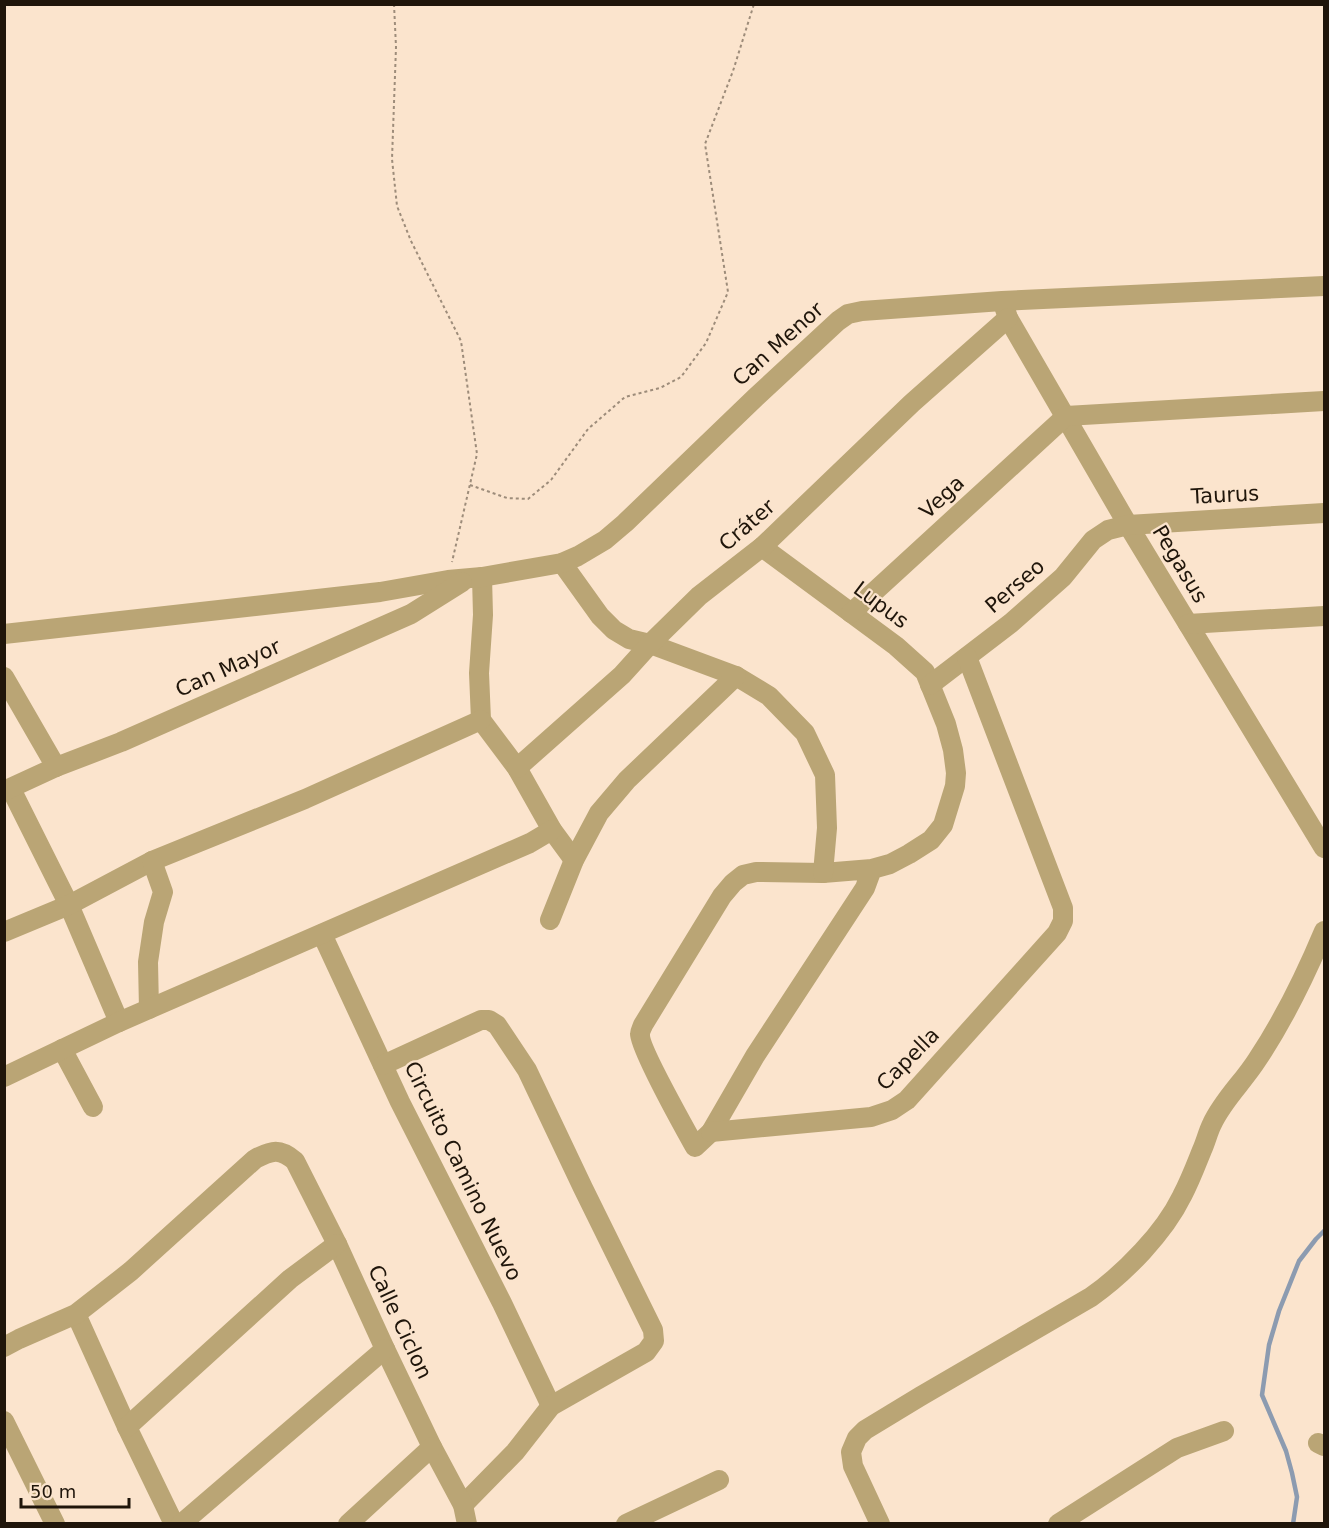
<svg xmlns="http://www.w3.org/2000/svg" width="1329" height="1528" font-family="'DejaVu Sans',sans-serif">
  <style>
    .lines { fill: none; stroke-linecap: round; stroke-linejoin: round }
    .stream { stroke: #8c9bb0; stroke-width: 4.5 }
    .path { stroke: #9d8c7a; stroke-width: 2; stroke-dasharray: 3 3; stroke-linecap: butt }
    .minor { stroke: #baa575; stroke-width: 20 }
    .labels { text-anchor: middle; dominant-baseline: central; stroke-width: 4.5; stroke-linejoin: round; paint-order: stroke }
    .street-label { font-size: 21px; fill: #1f150a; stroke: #fbe4cd }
  </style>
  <rect width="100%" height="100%" fill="#fbe4cd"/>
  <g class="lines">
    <!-- stream -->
    <path class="stream" d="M1293 1524 1297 1497 1292 1473 1286 1451 1262 1395 1269 1345 1279 1311 1299 1261 1316 1239 1324 1231"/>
    <!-- path -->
    <g class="path">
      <path d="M394 4 396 47 392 159 397 206 411 241 461 341 477 454 452 562"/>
      <path d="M470 485 507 498 528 499 551 480 588 429 625 397 660 388 681 377 706 343 728 292 705 144 733 71 754 4"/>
    </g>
    <!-- minor -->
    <g class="minor">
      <path d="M1004 306 1008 318 1128 525 1324 848"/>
      <path d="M762 547 896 646 925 672 946 724 953 750 956 773 955 786 943 825 931 840 909 854 890 864 872 869 865 888 755 1056 711 1132 695 1147C685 1129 639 1047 640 1034 640 1031 642 1028 643 1025L722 896 733 883 743 875 756 872 823 873 872 869"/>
      <path d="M562 563 600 616 614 630 629 639 650 644 736 676 769 696 805 733 825 775 827 828 823 873"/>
      <path d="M482 577 483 615 479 673 481 720 517 768 552 830 574 860"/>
      <path d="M851 613 1066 416 1324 401"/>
      <path d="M1188 624 1324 616"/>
      <path d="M4 634 380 592 448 580 482 577 562 563 578 556 605 540 625 523 756 397 838 321 848 314 862 311 1002 301 1324 286"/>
      <path d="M4 677 56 767"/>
      <path d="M930 685 1011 623 1063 577 1093 540 1108 530 1128 525 1324 513"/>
      <path d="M517 768 622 675 650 644 699 596 762 547 912 403 1008 318"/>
      <path d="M11 789 69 905 119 1022"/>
      <path d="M4 791 56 767 121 742 411 614 462 582"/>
      <path d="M550 920 574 860 599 813 627 780 736 676"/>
      <path d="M4 932 69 905 152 861 305 799 481 720"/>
      <path d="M322 934 400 1102 502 1303 551 1406"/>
      <path d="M149 1009 148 962 154 922 163 892 152 861"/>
      <path d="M62 1049 93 1107"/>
      <path d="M383 1065 481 1020H489L497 1025 527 1070 583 1188 653 1330 654 1341 646 1352 551 1406 515 1452 463 1505"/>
      <path d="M4 1077 119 1022 530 843 552 830"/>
      <path d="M711 1132 871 1117 892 1110 907 1100 1057 933 1063 921V908L967 657"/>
      <path d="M76 1314 127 1427 174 1524"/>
      <path d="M4 1347 19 1339 76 1314 131 1271 255 1159C272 1150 280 1148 295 1161L337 1244 385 1349 432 1447 463 1505 467 1524"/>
      <path d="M4 1421 55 1524"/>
      <path d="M127 1427 290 1279 337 1244"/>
      <path d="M1318 1443 1324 1446"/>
      <path d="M181 1524 385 1349"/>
      <path d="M348 1524 432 1447"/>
      <path d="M626 1524 719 1480"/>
      <path d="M880 1524 853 1466 851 1452 857 1438 865 1430 921 1396 1091 1297C1125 1273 1164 1233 1182 1196 1190 1181 1196 1165 1202 1150 1206 1141 1208 1132 1212 1124 1223 1100 1243 1082 1257 1060 1283 1021 1306 974 1324 931"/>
      <path d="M1058 1524 1177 1448 1224 1431"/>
    </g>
  </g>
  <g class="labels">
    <!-- street labels -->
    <g class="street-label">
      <text transform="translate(778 344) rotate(-42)">Can Menor</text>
      <text transform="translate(1225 495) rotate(-3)">Taurus</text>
      <text transform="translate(942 497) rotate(-43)">Vega</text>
      <text transform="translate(747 525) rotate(-41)">Cráter</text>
      <text transform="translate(1180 564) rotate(59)">Pegasus</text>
      <text transform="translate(1015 586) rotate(-41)">Perseo</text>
      <text transform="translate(881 605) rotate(37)">Lupus</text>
      <text transform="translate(228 668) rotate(-24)">Can Mayor</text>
      <text transform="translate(908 1059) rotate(-45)">Capella</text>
      <text transform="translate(463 1171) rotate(64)">Circuito Camino Nuevo</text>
      <text transform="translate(400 1322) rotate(65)">Calle Ciclon</text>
    </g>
  </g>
  <!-- border -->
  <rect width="1329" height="1528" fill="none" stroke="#1f150a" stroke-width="12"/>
  <!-- scale -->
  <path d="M21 1498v9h108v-9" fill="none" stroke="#1f150a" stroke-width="3"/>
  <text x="30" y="1498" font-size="18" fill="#1f150a" stroke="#fbe4cd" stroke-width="4.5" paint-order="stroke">50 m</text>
</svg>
